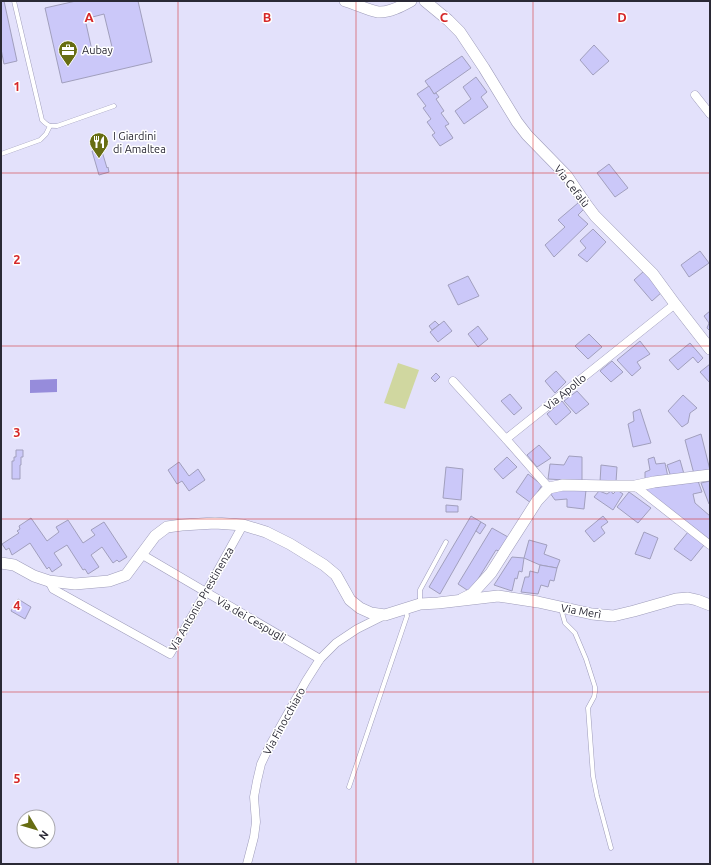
<svg xmlns="http://www.w3.org/2000/svg" width="711" height="865" font-family="Ubuntu,sans-serif">
  <style>
    .green { fill: #d0d7a0 }
    .water { fill: #968cdb }
    .building { fill: #cbc8f9; stroke: #a19fbd; fill-rule: evenodd }
    .lines { fill: none; stroke-linecap: round; stroke-linejoin: round }
    .lane-casing { stroke: #9e9cba; stroke-width: 5 }
    .street-casing { stroke: #9e9cba; stroke-width: 9 }
    .secondary-casing { stroke: #9e9cba; stroke-width: 12 }
    .lane { stroke: #fff; stroke-width: 4 }
    .street { stroke: #fff; stroke-width: 8 }
    .secondary { stroke: #fff; stroke-width: 11 }
    .grid { fill: none; stroke: #d62828; stroke-width: 1; stroke-opacity: 0.55 }
    .labels { text-anchor: middle; dominant-baseline: central; stroke-width: 3; stroke-linejoin: round; paint-order: stroke }
    .poi-label { font-size: 11px; fill: #2a2935; stroke: #fff; text-anchor: start }
    .street-label { font-size: 11px; fill: #2a2935; stroke: #fff }
    .grid-label { font-size: 13px; text-anchor: middle; font-weight: bold; fill: #d62828; stroke: #fff; stroke-width: 3; stroke-linejoin: round; paint-order: stroke }
  </style>
  <rect width="100%" height="100%" fill="#e3e1fb"/>
  <!-- green -->
  <path class="green" d="M398 363 419 370 405 409 384 403Z"/>
  <!-- water -->
  <path class="water" d="M57 379V392L30 393V380Z"/>
  <!-- building -->
  <g class="building">
    <path d="M1 1H4L17 61 4 64 1 49Z"/>
    <path d="M76 1H138L152 62 62 83 45 8ZM104 14 113 51 93 55 85 19Z"/>
    <path d="M594 45 609 61 593 75 580 60Z"/>
    <path d="M462 56 471 68 434 94 425 81Z"/>
    <path d="M476 77 487 92 481 97 488 107 464 124 455 111 471 99 463 87Z"/>
    <path d="M429 86 434 94 436 93 439 97 436 99 444 111 441 113 449 124 445 126 453 138 440 146 432 135 435 133 427 122 431 119 423 108 426 106 417 94Z"/>
    <path d="M101 148 107 168 108 167 109 172 99 175 92 151Z"/>
    <path d="M609 164 628 188 615 197 597 173Z"/>
    <path d="M578 203 584 209 578 215 588 224 554 257 545 245 565 227 558 220Z"/>
    <path d="M593 229 606 242 587 262 578 255 586 248 580 241Z"/>
    <path d="M700 251 709 263 689 277 681 265Z"/>
    <path d="M644 271 662 292 652 301 634 280Z"/>
    <path d="M468 276 479 296 458 305 448 285Z"/>
    <path d="M710 311V331L707 328 709 323 704 316Z"/>
    <path d="M435 321 439 325 432 330 429 326Z"/>
    <path d="M444 321 452 331 438 342 430 332Z"/>
    <path d="M478 326 488 339 478 347 468 334Z"/>
    <path d="M589 334 602 347 588 359 575 346Z"/>
    <path d="M640 341 650 354 637 362 641 368 632 376 617 360Z"/>
    <path d="M690 343 703 358 698 363 693 357 678 370 669 360Z"/>
    <path d="M612 361 623 372 611 382 600 371Z"/>
    <path d="M710 364V383L700 372Z"/>
    <path d="M556 371 566 382 555 393 545 381Z"/>
    <path d="M436 373 440 377 435 382 431 378Z"/>
    <path d="M577 391 589 404 576 414 564 401Z"/>
    <path d="M510 394 522 408 514 415 501 401Z"/>
    <path d="M683 395 697 408 690 413 688 423 682 427 668 411Z"/>
    <path d="M562 401 571 412 556 425 547 414Z"/>
    <path d="M640 409 651 443 633 447 628 424 634 421 633 412Z"/>
    <path d="M701 434 710 470 694 474 685 440Z"/>
    <path d="M539 445 551 458 537 467 527 455Z"/>
    <path d="M16 450H23V457H21V465H20V479H12V461H14V457H16Z"/>
    <path d="M569 456 582 457V481L548 479 550 464 564 465Z"/>
    <path d="M507 457 517 467 503 479 494 469Z"/>
    <path d="M654 457 656 464 665 463 668 477 645 481V472L650 470 648 459Z"/>
    <path d="M680 460 684 474 671 477 667 465Z"/>
    <path d="M179 462 189 476 198 469 205 480 189 491 182 481 177 484 168 470Z"/>
    <path d="M601 465 617 467 616 482H600Z"/>
    <path d="M446 467 463 469 461 500 443 498Z"/>
    <path d="M528 474 542 485 531 503 516 492Z"/>
    <path d="M698 481 702 492 693 494 695 503 710 516V542L642 489Z"/>
    <path d="M710 481V504H709L701 483Z"/>
    <path d="M563 488 586 490 584 509 567 507V499L555 500 550 493Z"/>
    <path d="M617 490 623 494 613 510 594 497 599 491 607 494 611 491 613 494Z"/>
    <path d="M629 492 651 508 638 523 617 507Z"/>
    <path d="M446 505 458 506V512H446Z"/>
    <path d="M471 516 481 522 440 594 429 587Z"/>
    <path d="M603 516 608 522 601 527 605 533 594 542 585 531Z"/>
    <path d="M31 518 47 541 59 532 56 527 68 520 83 543 95 535 91 530 104 522 127 557 119 562 117 560 113 563 102 547 91 555 99 567 88 574 85 569 83 570 67 545 54 553 62 565 52 572 49 567 47 569 30 543 12 555 9 548 6 550 2 544 19 533 17 531 20 529 19 526Z"/>
    <path d="M481 522 486 525 480 534 476 531Z"/>
    <path d="M492 528 508 537 499 551 496 550 470 592 458 584Z"/>
    <path d="M644 532 658 538 650 559 635 554Z"/>
    <path d="M688 532 704 545 691 561 674 549Z"/>
    <path d="M529 540 547 545 544 554 560 560 557 568 540 565 524 558Z"/>
    <path d="M512 557 524 558 522 572 519 571 517 579 515 578 512 591 494 585Z"/>
    <path d="M540 565 557 568 554 581 550 580 548 587 541 585 538 594 521 592 525 577H529L530 571 538 573Z"/>
    <path d="M18 599 31 607 25 619 11 611Z"/>
  </g>
  <g class="lines">
    <!-- lane casing -->
    <g class="lane-casing">
      <g id="lane">
        <path d="M14 1 42 120C48 126 49 126 57 126L114 106"/>
        <path d="M1 154 40 140 46 134 50 126"/>
        <path d="M420 603V590L446 542"/>
        <path d="M561 609 565 623 575 633 586 659 595 687V692L594 697 588 708 593 776 597 796 611 848"/>
        <path d="M349 787 407 616 406 610"/>
      </g>
    </g>
    <!-- street casing -->
    <g class="street-casing">
      <g id="street">
        <path d="M695 95 710 114"/>
        <path d="M453 381 506 439"/>
        <path d="M635 486 710 545"/>
        <path d="M549 488 506 439 675 304"/>
        <path d="M141 554 320 659"/>
        <path d="M49 581 53 589 170 654 206 592 243 525"/>
        <path d="M247 864 254 837 256 822 254 797 257 781 261 764 269 747 306 681 320 659 336 643 357 629 385 615"/>
      </g>
    </g>
    <!-- secondary casing -->
    <g class="secondary-casing">
      <g id="secondary">
        <path d="M345 1C356 4 367 10 378 12 389 13 402 6 411 1"/>
        <path d="M425 1 448 20 460 32 484 68 517 122 527 135 567 176 586 204 595 216 653 274 675 304 710 349"/>
        <path d="M1 563 14 565 34 576 49 581 75 584 109 581 126 575 155 536 167 527 182 525 215 523 243 525 266 532 290 544 324 565 336 575 350 600 360 608 371 613 385 615 420 604 438 603 498 596 538 602 592 614 613 616 634 611 676 599 688 598 697 600 710 605"/>
        <path d="M462 599 472 594 491 573 537 501 549 488 563 485 608 486H635L654 482 710 475"/>
      </g>
    </g>
    <!-- lane -->
    <use href="#lane" class="lane"/>
    <!-- street -->
    <use href="#street" class="street"/>
    <!-- secondary -->
    <use href="#secondary" class="secondary"/>
  </g>
  <!-- grid -->
  <path class="grid" d="M178 1V864M356 1V864M533 1V864M1 173H710M1 346H710M1 519H710M1 692H710"/>
  <!-- icons -->
  <defs>
    <g id="office-pin" transform="scale(1)"><path d="M0 17L-7.5 6A9.5 9.5 0 1 1 7.5 6Z" fill="#676d12" stroke="#fff"/><path d="M-6-3h4V-5.5h4V-3h4V5H-6ZM-1-4.5V-3h2v-1.5ZM-6 0V1H6V0Z" fill="#fff"/></g>
    <g id="restaurant-pin" transform="scale(1)"><path d="M0 17L-7.5 6A9.5 9.5 0 1 1 7.5 6Z" fill="#676d12" stroke="#fff"/><path d="M-5-6h1v4h1v-4h1v4h1v-4h1v5L-1.5 .5V6h-2V.5L-5-1ZM5-6V6H3V1.5H1.5Q1.5-4 5-6Z" fill="#fff"/></g>
  </defs>
  <g fill-rule="evenodd">
    <use href="#office-pin" x="68" y="50"/>
    <use href="#restaurant-pin" x="99" y="142"/>
  </g>
  <g class="labels">
    <!-- poi labels -->
    <g class="poi-label">
      <text x="82" y="50">Aubay</text>
      <text x="113" y="136">I Giardini<tspan x="113" dy="13">di Amaltea</tspan></text>
    </g>
    <!-- street labels -->
    <g class="street-label">
      <text transform="translate(572 186) rotate(52)">Via Cefalù</text>
      <text transform="translate(565 392) rotate(-39)">Via Apollo</text>
      <text transform="translate(201 599) rotate(-60)">Via Antonio Prestinenza</text>
      <text transform="translate(581 611) rotate(10)">Via Merì</text>
      <text transform="translate(251 619) rotate(30)">Via dei Cespugli</text>
      <text transform="translate(284 721) rotate(-61)">Via Finocchiaro</text>
    </g>
  </g>
  <g class="grid-label">
    <text x="89" y="22">A</text>
    <text x="267" y="22">B</text>
    <text x="444" y="22">C</text>
    <text x="622" y="22">D</text>
    <text x="17" y="91">1</text>
    <text x="17" y="264">2</text>
    <text x="17" y="437">3</text>
    <text x="17" y="610">4</text>
    <text x="17" y="783">5</text>
  </g>
  <!-- border -->
  <rect width="711" height="865" fill="none" stroke="#2a2935" stroke-width="4"/>
  <!-- north arrow -->
  <g transform="translate(36 829) rotate(128)"><circle r="19" fill="#ffffff" stroke="#aaa9ae"/>
  <path d="M0-3L7 15L0 10L-7 15Z" fill="#676d12"/>
  <text y="-6" font-size="11" font-weight="bold" text-anchor="middle" fill="#2a2935">N</text>
  </g>
</svg>
